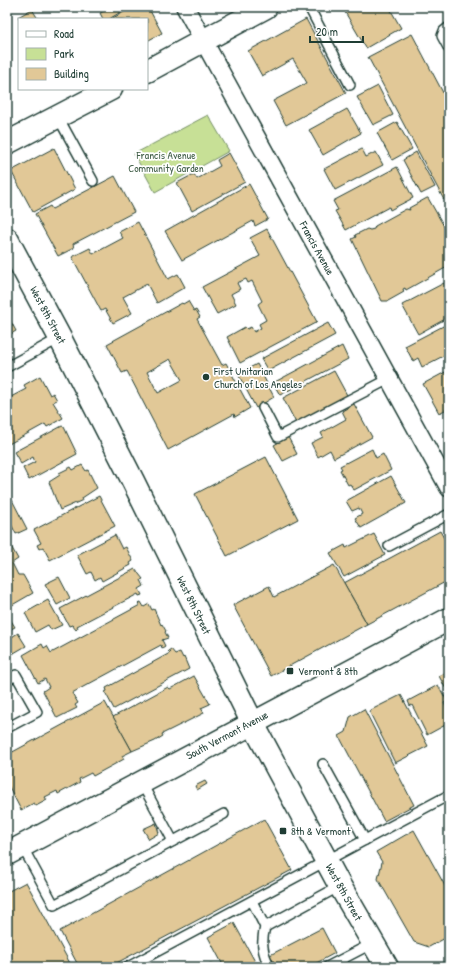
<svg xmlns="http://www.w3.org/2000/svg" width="456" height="974" font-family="'Patrick Hand',sans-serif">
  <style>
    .green { fill: #c7e096; stroke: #738e65 }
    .building { fill: #e1c897; stroke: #1f3d34; fill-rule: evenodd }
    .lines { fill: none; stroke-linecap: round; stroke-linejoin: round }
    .lane-casing { stroke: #1f3d34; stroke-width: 12 }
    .street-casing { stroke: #1f3d34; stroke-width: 20 }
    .secondary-casing { stroke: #1f3d34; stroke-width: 25 }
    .primary-casing { stroke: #1f3d34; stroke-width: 25 }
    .lane { stroke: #fff; stroke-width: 9 }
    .street { stroke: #fff; stroke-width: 17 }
    .secondary { stroke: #fff; stroke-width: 22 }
    .primary { stroke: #fff; stroke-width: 22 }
    .poi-dot { fill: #1f3d34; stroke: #fff; stroke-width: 1.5 }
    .labels { text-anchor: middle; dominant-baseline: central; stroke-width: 3.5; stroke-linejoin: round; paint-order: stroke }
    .park-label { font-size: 11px; fill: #415e48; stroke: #fff }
    .street-label { font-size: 11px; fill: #1f3d34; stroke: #fff }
    .poi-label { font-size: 11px; fill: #1f3d34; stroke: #fff; text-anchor: start }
  </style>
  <rect width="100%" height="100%" fill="#fff"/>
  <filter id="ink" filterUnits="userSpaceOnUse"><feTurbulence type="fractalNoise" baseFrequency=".025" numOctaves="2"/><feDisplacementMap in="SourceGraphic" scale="8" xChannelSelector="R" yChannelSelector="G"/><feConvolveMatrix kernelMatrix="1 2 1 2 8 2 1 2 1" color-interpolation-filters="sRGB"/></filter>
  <g filter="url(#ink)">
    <!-- green -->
    <path class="green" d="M208 115 229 151 155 192 134 154Z"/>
    <!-- building -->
    <g class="building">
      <path d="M112 7H125L126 9 109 19H103L100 13Z"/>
      <path d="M133 7H148L162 33 147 41V19H111Z"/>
      <path d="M342 7H389L401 28 366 48Z"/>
      <path d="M32 9 38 19H20L18 17Z"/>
      <path d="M306 19 346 93 286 125 273 101 307 83 293 59 262 76 248 51Z"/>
      <path d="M412 34 449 104V197L444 200 368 57Z"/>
      <path d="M378 86 393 115 373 125 357 97Z"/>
      <path d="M347 109 361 133 323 155 309 130Z"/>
      <path d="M397 122 412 149 392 160 377 133Z"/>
      <path d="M54 148 75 189 33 212 11 171Z"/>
      <path d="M362 149 366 157 376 152 383 165 335 190 324 169Z"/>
      <path d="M416 152 435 187 421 194 403 160Z"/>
      <path d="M229 153 245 182 192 211 177 183 194 174 197 179 220 166 217 160Z"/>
      <path d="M397 167 413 198 390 210 389 207 346 230 335 211 338 210 333 201Z"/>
      <path d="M115 176 134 212 73 244 74 248 58 256 35 214 50 206 52 209Z"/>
      <path d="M249 184 268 219 255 226 253 221 182 260 165 231Z"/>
      <path d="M427 198H428L449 235V266L406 290 405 288 403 289 404 292 388 301H382L352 239 356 237 355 235 367 229 370 230 374 229 375 226 406 209 410 210 409 208Z"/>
      <path d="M138 222 168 279 178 274 185 287 157 303 147 284 123 297 132 313 113 323 105 309 101 311 72 257 90 248 93 254 123 238 119 232Z"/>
      <path d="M267 229 317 322 240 363 227 337 245 327 247 329 251 327 254 332 261 328 259 324 266 320 258 304 262 301 252 281 248 283 246 279 237 283 240 289 231 294 236 304 217 314 202 287 260 256 250 238Z"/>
      <path d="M444 283 449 292V317L418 334 402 305Z"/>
      <path d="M188 301 194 311 196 310 200 317 197 319 222 365 226 363 250 408 235 417 234 414 168 450 127 371 122 373 107 344 182 303 183 304ZM170 359 182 380 158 393 147 372Z"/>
      <path d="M7 307 11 315 8 316 16 331 7 336Z"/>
      <path d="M328 323 335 335 268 371 261 359Z"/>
      <path d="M449 323V353L422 367 418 358 413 361 405 346Z"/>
      <path d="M342 346 348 359 280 395 273 383Z"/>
      <path d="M257 364 274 397 256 408 238 374Z"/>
      <path d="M449 370V408L439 413 423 384Z"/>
      <path d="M334 371 348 397 297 425 283 398Z"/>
      <path d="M40 376 50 395 53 393 57 400 53 402 63 418 47 427 45 424 7 445V399L26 389 24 385Z"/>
      <path d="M354 404 372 437 334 458 330 450 318 457 311 443 323 437 321 433 346 419 342 411Z"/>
      <path d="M62 426 64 427 77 454 29 480 23 468 35 462 33 457 21 464 14 452Z"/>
      <path d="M288 437 297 454 283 461 274 445Z"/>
      <path d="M372 449 376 458 383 454 391 470 354 490 350 484 348 485 340 470 342 469 340 466Z"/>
      <path d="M266 457 298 519 227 556 195 494Z"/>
      <path d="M82 465 86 471 88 470 97 488 82 498 83 500 60 510 49 482 60 475 59 473 71 467 73 470Z"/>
      <path d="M391 476 406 503 361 528 355 518 362 514 359 508 352 511 346 501Z"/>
      <path d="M10 496 27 529 16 534 7 516V497Z"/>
      <path d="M99 496 115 526 50 560 43 547 39 549 37 545 41 543 34 530Z"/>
      <path d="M440 531 449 547V580L367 624 344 583Z"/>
      <path d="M374 534 385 555 344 577 330 553 345 545 346 548Z"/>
      <path d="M115 535 122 549 126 547 133 561 130 563 131 565 102 581 100 577 95 580 91 572 87 574 77 555Z"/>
      <path d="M7 539 18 559 12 563 18 575H23L33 593 7 608Z"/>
      <path d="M334 565 367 624 271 676 233 605 269 586 274 597Z"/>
      <path d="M135 569 143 579 141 580 144 586 139 589 142 595 139 596 138 594 77 626 78 628 76 630 72 625 69 626 60 609Z"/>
      <path d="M59 577 70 598 57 605 45 584Z"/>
      <path d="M48 600 62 625 51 630 48 625 35 632 25 613Z"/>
      <path d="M141 602 144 607 149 604 152 610 154 609 161 625 162 624 166 631 165 632 168 638 162 640 165 646 162 648 161 645 72 693 78 703 75 705 77 708 57 718 43 691 49 687 45 679 38 683 23 655 42 644 44 648 47 646 51 653 140 605 138 603Z"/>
      <path d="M7 614 15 627 7 631Z"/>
      <path d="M18 633 26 646 7 657V640Z"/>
      <path d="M171 649 175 654 180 652 183 658 184 657 189 669 114 709 105 692 107 691 106 688 170 653 168 651Z"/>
      <path d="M449 671V695L439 676Z"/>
      <path d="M194 676 210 704 201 708 204 713 162 734 163 736 155 741 132 751 113 717 168 687 170 689Z"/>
      <path d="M438 685 447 701 444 703 449 713V723L427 735 412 705 410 706 408 701Z"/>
      <path d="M401 695 428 746 395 763 369 711Z"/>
      <path d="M105 702 132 751 122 756 124 759 115 764 93 776 91 773 79 779 80 782 58 794 57 791 45 797 47 800 36 806 34 803 21 810 7 783V755Z"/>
      <path d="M364 709 414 805 384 821 339 736 346 732 350 717Z"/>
      <path d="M205 781 207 784 197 790 195 786Z"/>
      <path d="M264 819 292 870 109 967H79L60 931Z"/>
      <path d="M156 823 159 833 149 839 143 829Z"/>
      <path d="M414 830 449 893V936L429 947 414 942 378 879 382 862 376 852Z"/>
      <path d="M26 882 72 967H7V892Z"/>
      <path d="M234 923 258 967H224L208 937Z"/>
      <path d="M322 928 335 953 309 967H276L270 955Z"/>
      <path d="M213 963 215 967H206Z"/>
    </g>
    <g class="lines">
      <!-- lane casing -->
      <g class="lane-casing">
        <g id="lane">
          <path d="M309 7 350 85"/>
          <path d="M449 27 444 31 442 36 449 49"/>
          <path d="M58 117 93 181"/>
          <path d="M7 367 60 338"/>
          <path d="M263 408 278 437 389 379"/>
          <path d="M389 546 449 514"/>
          <path d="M7 680 16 675 37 712 7 728"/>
          <path d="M323 764 365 840"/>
          <path d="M141 782 173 841"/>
          <path d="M22 846 54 905 224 814"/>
          <path d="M252 901 265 927C261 942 262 953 270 967"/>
          <path d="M265 927 340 886"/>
          <path d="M128 967 449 795"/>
          <path d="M327 967 373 943"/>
        </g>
      </g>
      <!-- street casing -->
      <g class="street-casing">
        <path id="street" d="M185 7 449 488"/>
      </g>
      <!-- secondary casing -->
      <g class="secondary-casing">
        <g id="secondary">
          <path d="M147 71 266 7"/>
          <path d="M7 143 111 89"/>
          <path d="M7 239 60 338 133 481 252 722 340 886 387 967"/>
        </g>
      </g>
      <!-- primary casing -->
      <g class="primary-casing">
        <path id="primary" d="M7 854 449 619"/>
      </g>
      <!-- lane -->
      <use href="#lane" class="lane"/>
      <!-- street -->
      <use href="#street" class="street"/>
      <!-- secondary -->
      <use href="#secondary" class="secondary"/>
      <!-- primary -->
      <use href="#primary" class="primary"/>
    </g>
  </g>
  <!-- markers -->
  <g class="poi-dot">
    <circle cx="206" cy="377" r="4"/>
    <rect x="286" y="667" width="8" height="8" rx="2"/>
    <rect x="279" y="827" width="8" height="8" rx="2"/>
  </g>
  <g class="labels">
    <!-- park labels -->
    <g class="park-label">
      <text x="166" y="155">Francis Avenue<tspan x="166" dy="13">Community Garden</tspan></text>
    </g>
    <!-- street labels -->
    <g class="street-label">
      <text transform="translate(317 248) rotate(61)">Francis Avenue</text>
      <text transform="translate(48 315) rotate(62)">West 8th Street</text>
      <text transform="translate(194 605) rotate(64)">West 8th Street</text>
      <text transform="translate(227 735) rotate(-28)">South Vermont Avenue</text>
      <text transform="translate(344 892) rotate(61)">West 8th Street</text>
    </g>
    <!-- poi labels -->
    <g class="poi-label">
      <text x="214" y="371">First Unitarian<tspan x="214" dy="13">Church of Los Angeles</tspan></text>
      <text x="298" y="671">Vermont &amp; 8th</text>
      <text x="291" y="831">8th &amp; Vermont</text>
    </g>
  </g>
  <!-- margin -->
  <rect width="456" height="974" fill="none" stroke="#fff" stroke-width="24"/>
  <rect x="12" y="12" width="432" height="950" fill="none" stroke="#1f3d34" stroke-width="1.5" filter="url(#ink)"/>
  <!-- legend -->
  <rect x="18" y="18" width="130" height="72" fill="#ffffff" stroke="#a5b1ae"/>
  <rect x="26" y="31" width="20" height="6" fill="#ffffff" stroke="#a5b1ae"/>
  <text x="54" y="38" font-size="12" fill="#1f3d34">Road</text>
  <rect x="26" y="48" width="20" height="12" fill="#c7e096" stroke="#a5b1ae"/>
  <text x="54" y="58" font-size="12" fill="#1f3d34">Park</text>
  <rect x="26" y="68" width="20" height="12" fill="#e1c897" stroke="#a5b1ae"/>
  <text x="54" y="78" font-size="12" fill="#1f3d34">Building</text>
  <!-- scale -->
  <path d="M310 36v6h53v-6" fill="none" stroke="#1f3d34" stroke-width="2"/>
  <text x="316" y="36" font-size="12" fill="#1f3d34" stroke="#ffffff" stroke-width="3" paint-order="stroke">20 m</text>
</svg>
